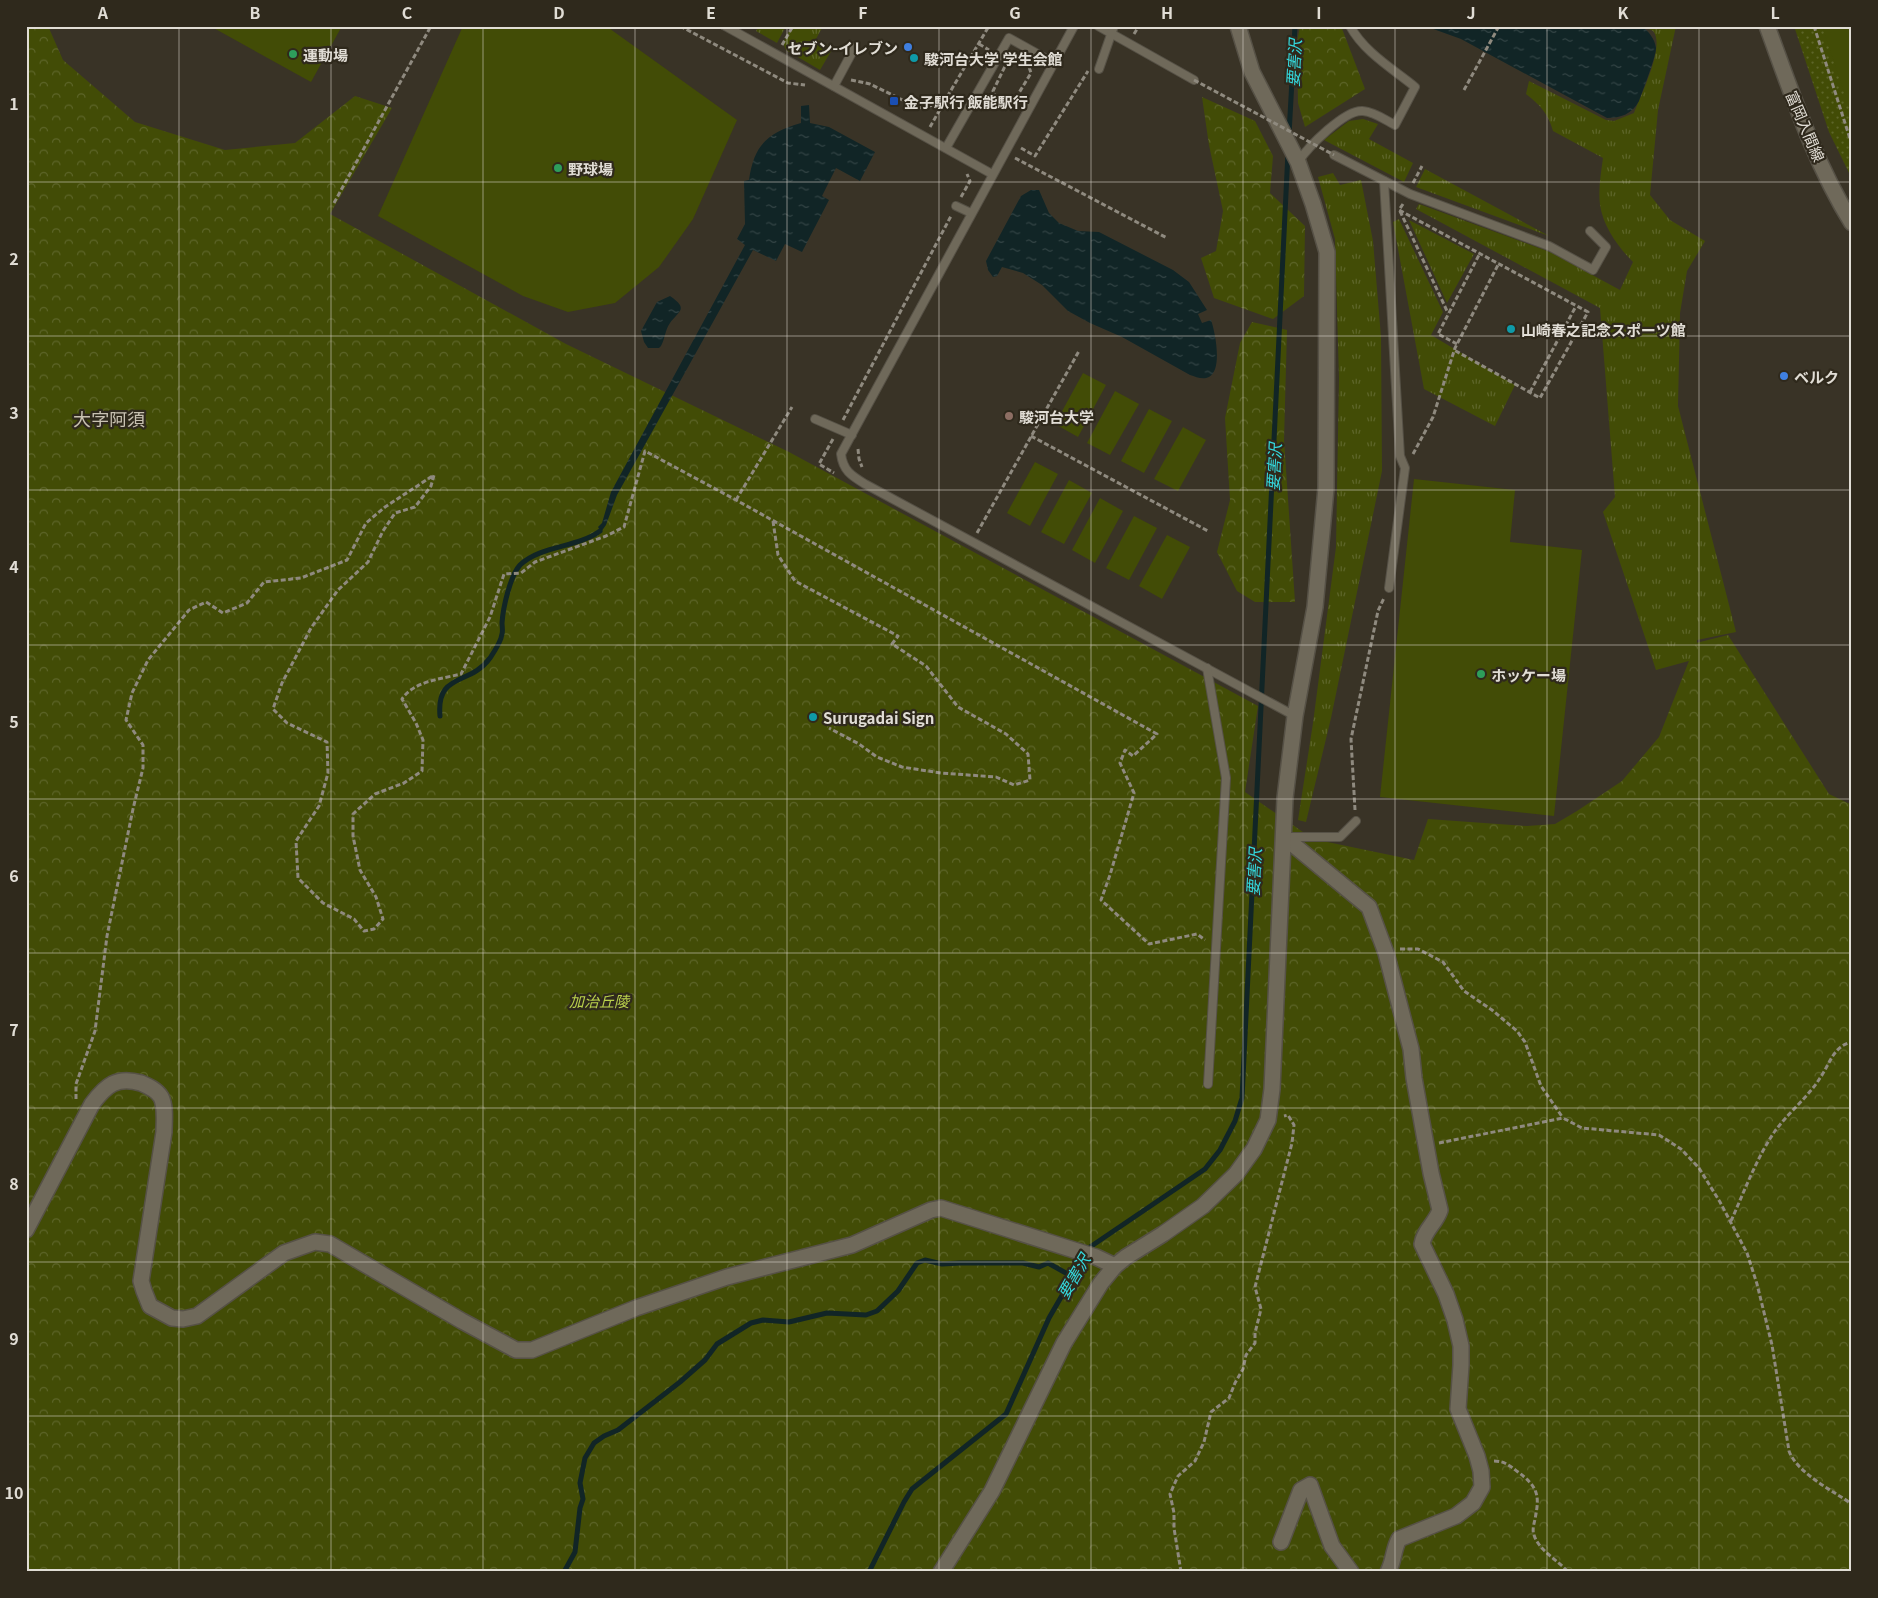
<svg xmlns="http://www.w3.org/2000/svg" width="1878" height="1598" font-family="Georgia,'Noto Sans JP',serif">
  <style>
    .grass { fill: url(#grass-tufts) }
    .forest { fill: url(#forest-crowns) }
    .park { fill: url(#park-dots) }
    .pitch { fill: #424c06 }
    .water { fill: url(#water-ripples) }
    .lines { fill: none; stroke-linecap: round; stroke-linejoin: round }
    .stream { stroke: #112526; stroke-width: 5 }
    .lane-casing { stroke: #565146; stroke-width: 10 }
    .street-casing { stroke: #565146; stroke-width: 18 }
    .secondary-casing { stroke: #565146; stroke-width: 18 }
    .path { stroke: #8f8a7f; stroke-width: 3; stroke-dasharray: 5 2.5; stroke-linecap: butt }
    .lane { stroke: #6f695a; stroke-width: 8 }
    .street { stroke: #6f695a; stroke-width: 15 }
    .secondary { stroke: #6f695a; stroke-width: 15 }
    .path-bridge { stroke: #8f8a7f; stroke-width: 3; stroke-dasharray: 5 2.5; stroke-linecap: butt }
    .grid { fill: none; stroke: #e1ddd5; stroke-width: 1; stroke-opacity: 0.55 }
    .shop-dot { fill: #3f7fe0; stroke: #2f291c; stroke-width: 2 }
    .leisure-dot { fill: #2e9e5b; stroke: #2f291c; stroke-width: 2 }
    .culture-dot { fill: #0f9aa8; stroke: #2f291c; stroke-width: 2 }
    .transit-dot { fill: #1a4fb4; stroke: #2f291c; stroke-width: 2 }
    .education-dot { fill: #8d6e63; stroke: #2f291c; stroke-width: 2 }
    .labels { text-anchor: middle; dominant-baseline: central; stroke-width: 4.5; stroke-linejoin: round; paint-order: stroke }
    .poi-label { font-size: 15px; font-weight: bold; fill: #e1ddd5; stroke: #2f291c; text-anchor: start }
    .street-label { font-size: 15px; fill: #e1ddd5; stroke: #2f291c }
    .park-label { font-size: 15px; font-style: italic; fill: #bad14c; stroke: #2f291c }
    .water-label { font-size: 16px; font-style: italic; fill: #34d8dd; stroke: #2f291c }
    .quarter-label { font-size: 18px; fill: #c8c1b1; stroke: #2f291c }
    .neatline { fill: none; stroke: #e1ddd5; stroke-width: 2 }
    .grid-label { font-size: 16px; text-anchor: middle; font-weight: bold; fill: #e1ddd5 }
  </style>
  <defs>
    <pattern id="grass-tufts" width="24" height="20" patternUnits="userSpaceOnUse" patternTransform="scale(1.25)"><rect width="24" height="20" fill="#424c06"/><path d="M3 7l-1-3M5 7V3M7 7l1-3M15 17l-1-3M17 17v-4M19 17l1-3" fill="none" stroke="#5d6529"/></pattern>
    <pattern id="forest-crowns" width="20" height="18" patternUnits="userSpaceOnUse" patternTransform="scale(1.25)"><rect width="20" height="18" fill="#424c06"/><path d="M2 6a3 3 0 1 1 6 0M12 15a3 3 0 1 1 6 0" fill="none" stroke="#5d6529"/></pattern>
    <pattern id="park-dots" width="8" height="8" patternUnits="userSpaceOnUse" patternTransform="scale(1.25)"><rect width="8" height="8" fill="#424c06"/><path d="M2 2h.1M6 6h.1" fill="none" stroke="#5d6529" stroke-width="1.8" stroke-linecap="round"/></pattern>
    <pattern id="water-ripples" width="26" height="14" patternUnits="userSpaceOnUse" patternTransform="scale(1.25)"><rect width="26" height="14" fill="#112526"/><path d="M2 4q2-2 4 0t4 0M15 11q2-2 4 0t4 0" fill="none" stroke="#334445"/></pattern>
  </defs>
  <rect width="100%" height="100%" fill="#393326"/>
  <!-- grass -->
  <g class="grass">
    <path d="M759 26H786L777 43 756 31Z"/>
    <path d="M792 26H823L816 39 833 48 820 70 786 50 783 43Z"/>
    <path d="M1642 26H1676L1658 110 1650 195 1670 220 1705 241 1687 271 1680 313 1678 406 1736 632 1697 640 1696 659 1656 670 1603 512 1615 497 1600 308 1416 209 1419 204 1550 252 1620 290 1633 262C1618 247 1603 226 1600 205 1598 189 1601 173 1603 158L1553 131C1548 113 1540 105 1526 94L1529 81 1606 120 1614 121 1634 113C1640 97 1666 45 1653 31 1650 29 1645 28 1642 26Z"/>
    <path d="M1363 119 1378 124 1369 139 1413 163 1404 182 1324 140 1349 121Z"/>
    <path d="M1425 169 1549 236 1416 187Z"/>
    <path d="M1333 173 1340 185 1361 180 1373 241 1381 337 1382 471 1331 718 1306 822 1298 820 1313 723 1336 547 1339 378 1335 239 1318 177Z"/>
    <path d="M1399 219 1443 312 1431 335 1515 385 1495 426 1424 389 1393 222Z"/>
    <path d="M1409 220 1474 254 1447 303Z"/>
  </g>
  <!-- forest -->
  <g class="forest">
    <path d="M26 26H48L63 60 135 122 225 150 295 143 355 96 392 108 330 214 566 344 789 452 1258 706 1245 792 1313 839 1414 860 1428 819 1527 826 1555 824 1577 811 1622 781 1659 737 1696 643 1728 635 1829 794 1852 805V1572H26Z"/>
    <path d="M1300 26H1341L1365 89 1305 127 1298 103 1297 42Z"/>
    <path d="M1202 97 1255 121 1273 156 1270 193 1305 226 1304 296 1273 319 1214 298 1201 258 1216 251 1223 211 1209 145Z"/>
    <path d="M1252 322 1287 330 1284 440 1295 602H1255L1237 591 1217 552 1230 500 1225 418 1240 343Z"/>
  </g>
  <!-- park -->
  <path class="park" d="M1794 26H1852V179L1829 132Z"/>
  <!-- pitch -->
  <g class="pitch">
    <path d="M210 26H342L311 82Z"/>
    <path d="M463 26H606L737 120 693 219 659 267 615 303 568 312 523 296 378 216Z"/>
    <path d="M1822 26H1852V116Z"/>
    <path d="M1083 373 1106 385 1078 437 1055 424Z"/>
    <path d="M1115 391 1139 404 1110 455 1087 443Z"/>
    <path d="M1149 409 1172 421 1144 473 1121 461Z"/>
    <path d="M1183 427 1206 440 1178 491 1154 479Z"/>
    <path d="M1035 462 1058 474 1030 526 1007 513Z"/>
    <path d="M1414 479 1515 490 1510 542 1582 550 1554 816 1380 797Z"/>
    <path d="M1069 480 1092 493 1064 544 1041 532Z"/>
    <path d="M1100 498 1123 511 1095 563 1072 550Z"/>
    <path d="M1134 516 1157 528 1129 580 1106 568Z"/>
    <path d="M1167 535 1190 547 1162 599 1139 586Z"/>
  </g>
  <!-- water -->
  <g class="water">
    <path d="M1425 26H1641C1648 30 1655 39 1656 48 1656 57 1643 90 1639 101 1632 114 1621 118 1607 118L1461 39Z"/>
    <path d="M809 105 810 123 829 127 875 152 860 181 836 168 822 196 829 200 802 252 785 244 776 261 753 250 617 495 606 525 601 532 598 527 602 523 611 492 745 245 737 239 745 224 744 181 749 180C754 145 767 133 801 123V106Z"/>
    <path d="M1031 190H1039L1049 213 1059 223 1078 231 1099 232 1173 270 1189 282 1207 310 1198 314 1202 323 1211 320C1215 331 1223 370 1209 377 1203 380 1196 377 1190 375L1122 337 1090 323 1068 311 1042 285 1023 273 1002 267 997 276 993 277 988 270 986 261 1021 196Z"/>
    <path d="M670 296C689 309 679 311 670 323 665 330 665 339 661 346L659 348H648L644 342 641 331 657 302Z"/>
  </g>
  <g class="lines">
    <!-- stream -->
    <g class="stream">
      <path d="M1289 134 1295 26"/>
      <path d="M440 716C436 672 470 686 490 658 494 652 501 642 502 634 503 631 502 626 502 623 503 608 510 576 520 565 541 545 577 548 600 531"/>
      <path d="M564 1572 575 1552 580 1508 583 1499 580 1483 585 1458 594 1443 604 1436 618 1430 680 1382 705 1360 717 1344 751 1323 763 1320 789 1322 827 1313 866 1315 877 1311 898 1291 917 1263 925 1260 942 1264 960 1263H1023L1039 1267 1048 1263 1073 1277"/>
      <path d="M869 1572 904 1502 912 1489 1006 1414 1049 1318 1090 1247 1205 1169 1220 1150 1235 1121 1242 1098 1288 152"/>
    </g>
    <!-- lane casing -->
    <g class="lane-casing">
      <g id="lane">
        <path d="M725 26 992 174"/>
        <path d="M1074 26 841 454C843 471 852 476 865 484L1295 716"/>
        <path d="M1098 26 1194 80"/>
        <path d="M1099 69 1114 26"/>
        <path d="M834 86 855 47"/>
        <path d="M946 148 1009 38 1054 63"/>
        <path d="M1334 155 1410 194 1549 246 1593 270 1606 247 1590 231"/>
        <path d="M1298 162C1308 147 1345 109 1363 111 1375 112 1385 120 1395 125L1415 87C1393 69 1364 52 1350 26"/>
        <path d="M1384 181 1400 456 1405 468 1389 588"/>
        <path d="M956 206 971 213"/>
        <path d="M815 419 852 435"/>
        <path d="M1207 668 1226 778 1208 1084"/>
        <path d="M1287 837H1340L1356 821"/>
      </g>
    </g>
    <!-- street casing -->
    <g class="street-casing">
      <g id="street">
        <path d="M1284 837 1369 907 1386 953 1411 1049 1414 1078 1431 1173 1440 1210C1436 1223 1424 1230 1422 1244L1446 1294 1455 1320 1461 1346V1365L1458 1409 1477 1456 1481 1471 1482 1487 1473 1503 1456 1516 1399 1539C1393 1550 1394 1561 1388 1572"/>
        <path d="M26 1230 92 1104C106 1085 117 1076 141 1083 148 1086 157 1090 161 1097 166 1107 164 1121 164 1132L141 1281 144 1291 150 1306 172 1318 183 1319 197 1316 284 1253 315 1242 330 1244 462 1321 516 1350H532L636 1308 727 1277 852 1245 931 1210 941 1208 1096 1257 1115 1266"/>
        <path d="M1281 1542 1301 1490 1310 1485 1332 1546 1351 1572"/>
      </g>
    </g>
    <!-- secondary casing -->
    <g class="secondary-casing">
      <g id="secondary">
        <path d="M1767 26C1791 91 1815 164 1852 223"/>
        <path d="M941 1572 992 1491 1064 1343 1101 1283 1115 1266 1126 1257 1163 1234 1203 1206 1236 1174 1254 1149 1268 1120 1272 1089 1285 798 1295 716 1315 607 1326 488 1327 252 1313 204 1298 162 1252 72 1238 26"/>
      </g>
    </g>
    <!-- path -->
    <g class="path">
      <path d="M680 26 788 83 805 85"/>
      <path d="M1814 26 1852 145"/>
      <path d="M1134 34 1139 26"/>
      <path d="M979 44 989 50"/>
      <path d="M782 45 793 26"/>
      <path d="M1020 57 1027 61 1031 73 1014 101 1003 105 997 101 993 91 1008 60Z"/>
      <path d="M851 80 870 84 919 108 934 105 947 97 989 26"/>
      <path d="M1464 90 1499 26"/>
      <path d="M930 127 947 97"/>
      <path d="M1021 148 1035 156 1088 71"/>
      <path d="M1015 158 1167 238"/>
      <path d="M1413 183 1422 166"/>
      <path d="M961 197 970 181 967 174"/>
      <path d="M334 203 431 26"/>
      <path d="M1403 204 1399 210 1588 312 1540 398 1454 350"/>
      <path d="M1400 211 1448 313"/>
      <path d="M1457 344 1438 334 1480 253"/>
      <path d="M1530 392 1576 306"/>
      <path d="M843 420 951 216"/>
      <path d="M1031 436 1208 531"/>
      <path d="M833 439 819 464 834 473"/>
      <path d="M858 449 859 459 862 467"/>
      <path d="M1413 454 1433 417 1455 348 1499 263"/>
      <path d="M736 500 792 407"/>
      <path d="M773 521 778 555 795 581 898 636 892 644 926 666 958 707 1006 734 1028 754 1030 780 1014 785 996 777 941 773 902 767 877 757 859 744 829 728"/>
      <path d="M977 533 1079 351"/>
      <path d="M1355 810 1351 739 1378 611 1384 598"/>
      <path d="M1400 949H1418L1443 962 1464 991 1492 1010 1517 1031 1525 1042 1541 1086 1563 1118"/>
      <path d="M76 1099V1084L95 1031 107 936 133 809 143 768V745L126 720 132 693 148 660 189 610 206 602 223 613 247 603 264 582 301 578 347 560 366 523 385 507 434 475 431 486 415 507 395 513 383 531 368 562 338 590 311 628 282 683 273 709 287 723 327 742 328 773 319 806 296 841 298 878 323 903 354 919 364 931 374 929 383 919 376 897 360 870 353 836V814L375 794 404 783 422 771 423 740 416 723 402 699C414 681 441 679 461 674L490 617 504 574 521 573 535 562 606 536 624 527 645 451 736 500 1157 734 1133 756 1125 750 1120 763 1134 793 1110 875 1101 900 1149 944 1197 934 1205 940"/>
      <path d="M1439 1143 1563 1118 1582 1128 1659 1135 1681 1149 1699 1168 1720 1202 1747 1253 1757 1284 1772 1345 1789 1451C1797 1473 1833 1491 1852 1504"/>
      <path d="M1731 1221C1744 1192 1757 1157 1775 1131 1789 1112 1809 1096 1820 1078 1830 1064 1833 1046 1852 1042"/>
      <path d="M1494 1461C1505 1461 1510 1466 1518 1472 1538 1487 1540 1495 1535 1519 1534 1524 1532 1530 1534 1535 1539 1551 1558 1560 1568 1572"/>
      <path d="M1181 1572 1174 1528V1513L1170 1494 1178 1476 1195 1461 1204 1442 1211 1412 1229 1398 1235 1383 1243 1369 1246 1355 1255 1343V1333L1261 1309 1255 1287 1292 1143 1294 1125 1288 1115 1284 1116"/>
    </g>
    <!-- lane -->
    <use href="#lane" class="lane"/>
    <!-- street -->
    <use href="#street" class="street"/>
    <!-- secondary -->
    <use href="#secondary" class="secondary"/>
    <!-- path-bridge -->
    <path class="path-bridge" d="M1194 80 1334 155"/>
  </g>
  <!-- grid -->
  <path class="grid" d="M179 26V1572M331 26V1572M483 26V1572M635 26V1572M787 26V1572M939 26V1572M1091 26V1572M1243 26V1572M1395 26V1572M1547 26V1572M1699 26V1572M26 182H1852M26 336H1852M26 490H1852M26 645H1852M26 799H1852M26 953H1852M26 1108H1852M26 1262H1852M26 1416H1852"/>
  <!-- markers -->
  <g class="shop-dot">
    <circle cx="908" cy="47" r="5"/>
    <circle cx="1784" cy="376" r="5"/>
  </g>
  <g class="leisure-dot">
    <circle cx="293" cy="54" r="5"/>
    <circle cx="558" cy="168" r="5"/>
    <circle cx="1481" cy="674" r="5"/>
  </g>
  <g class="culture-dot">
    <circle cx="914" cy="58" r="5"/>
    <circle cx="1511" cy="329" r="5"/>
    <circle cx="813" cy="717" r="5"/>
  </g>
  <rect class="transit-dot" x="889" y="96" width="10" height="10" rx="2.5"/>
  <circle class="education-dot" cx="1009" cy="416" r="5"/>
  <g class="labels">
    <!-- poi labels -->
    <g class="poi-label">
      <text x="898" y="47" text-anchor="end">セブン-イレブン</text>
      <text x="303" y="54">運動場</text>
      <text x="924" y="58">駿河台大学 学生会館</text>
      <text x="904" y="101">金子駅行 飯能駅行</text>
      <text x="568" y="168">野球場</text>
      <text x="1521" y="329">山崎春之記念スポーツ館</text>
      <text x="1794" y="376">ベルク</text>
      <text x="1019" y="416">駿河台大学</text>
      <text x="1491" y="674">ホッケー場</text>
      <text x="823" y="717">Surugadai Sign</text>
    </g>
    <!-- street labels -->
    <g class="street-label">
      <text transform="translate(1806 126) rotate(67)">富岡入間線</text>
    </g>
    <!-- park labels -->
    <g class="park-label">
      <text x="599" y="1000">加治丘陵</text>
    </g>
    <!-- water labels -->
    <g class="water-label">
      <text transform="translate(1293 63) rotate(-87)">要害沢</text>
      <text transform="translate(1273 467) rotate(-87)">要害沢</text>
      <text transform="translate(1253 872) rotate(-87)">要害沢</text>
      <text transform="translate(1073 1276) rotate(-60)">要害沢</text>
    </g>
    <!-- quarter labels -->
    <g class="quarter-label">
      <text x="109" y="418">大字阿須</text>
    </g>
  </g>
  <!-- border -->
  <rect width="1878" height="1598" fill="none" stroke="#2f291c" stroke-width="55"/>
  <rect x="28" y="28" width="1822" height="1542" class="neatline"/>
  <g class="grid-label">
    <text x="103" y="19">A</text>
    <text x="255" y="19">B</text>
    <text x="407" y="19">C</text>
    <text x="559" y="19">D</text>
    <text x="711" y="19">E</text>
    <text x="863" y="19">F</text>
    <text x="1015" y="19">G</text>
    <text x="1167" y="19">H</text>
    <text x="1319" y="19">I</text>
    <text x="1471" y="19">J</text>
    <text x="1623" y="19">K</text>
    <text x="1775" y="19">L</text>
    <text x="14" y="110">1</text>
    <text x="14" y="265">2</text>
    <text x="14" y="419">3</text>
    <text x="14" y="573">4</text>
    <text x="14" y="728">5</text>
    <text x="14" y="882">6</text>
    <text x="14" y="1036">7</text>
    <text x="14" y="1190">8</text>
    <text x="14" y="1345">9</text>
    <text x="14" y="1499">10</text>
  </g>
</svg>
